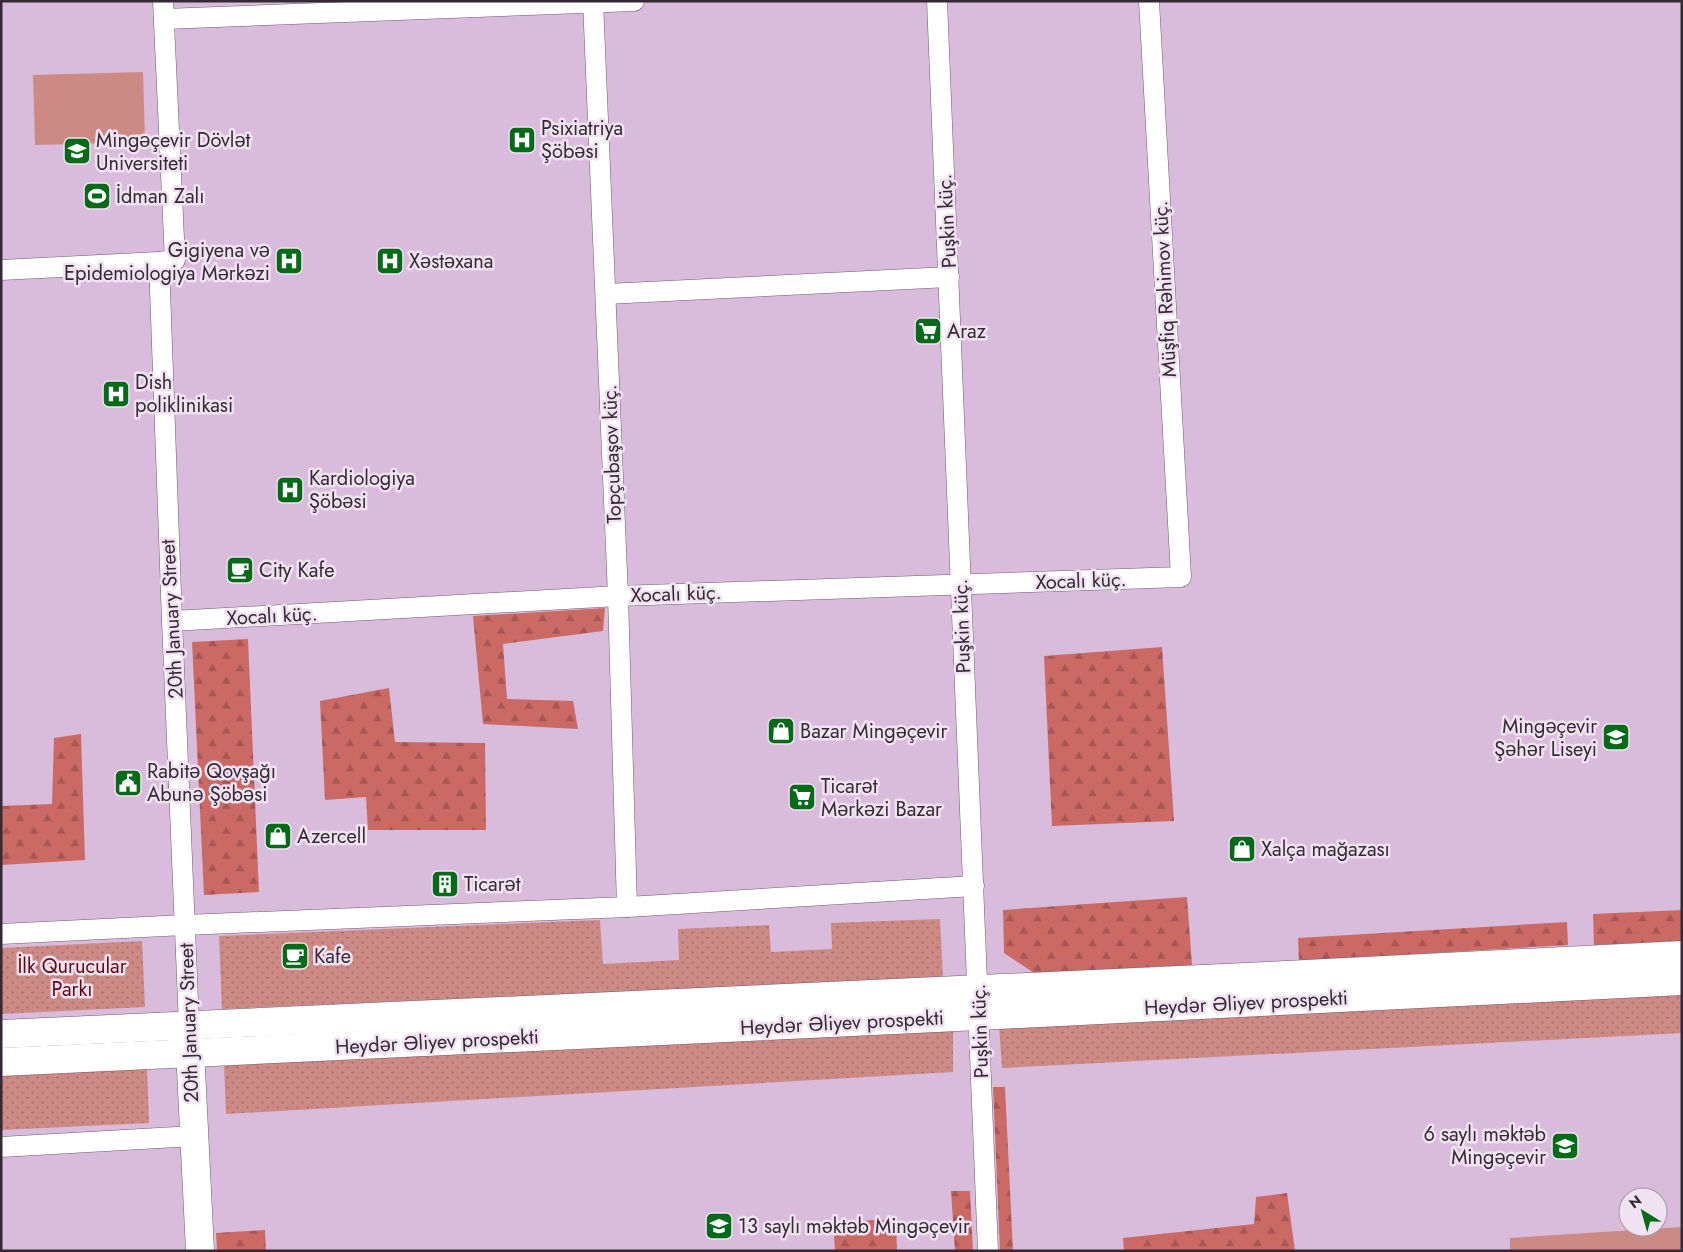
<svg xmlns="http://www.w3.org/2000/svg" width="1683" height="1252" font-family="Jost,sans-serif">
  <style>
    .forest { fill: url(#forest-firs) }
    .park { fill: url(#park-dots) }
    .pitch { fill: #cd8984 }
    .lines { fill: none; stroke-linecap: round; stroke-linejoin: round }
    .minor-casing { stroke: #705772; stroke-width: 21 }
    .secondary-casing { stroke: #705772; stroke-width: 29 }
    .primary-casing { stroke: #705772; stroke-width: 29 }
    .minor { stroke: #fff; stroke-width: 20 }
    .secondary { stroke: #fff; stroke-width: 28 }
    .primary { stroke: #fff; stroke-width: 28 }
    .labels { text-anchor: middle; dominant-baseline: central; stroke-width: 5; stroke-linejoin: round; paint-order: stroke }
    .poi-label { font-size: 20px; fill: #342934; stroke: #f1e2f2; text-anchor: start }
    .street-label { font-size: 20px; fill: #342934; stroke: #f1e2f2 }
    .park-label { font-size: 20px; fill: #64070f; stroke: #f1e2f2 }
  </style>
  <defs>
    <pattern id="forest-firs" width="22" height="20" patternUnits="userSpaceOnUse" patternTransform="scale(1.25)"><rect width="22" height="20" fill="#cb6a65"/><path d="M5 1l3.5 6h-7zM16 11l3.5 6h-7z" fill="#a65754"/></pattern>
    <pattern id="park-dots" width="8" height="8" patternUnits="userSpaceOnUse" patternTransform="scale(1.25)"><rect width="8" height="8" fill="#cd8984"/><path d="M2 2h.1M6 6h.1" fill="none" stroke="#a7706d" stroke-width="1.8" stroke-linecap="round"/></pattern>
  </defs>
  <rect width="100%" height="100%" fill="#d9bcdb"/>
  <!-- forest -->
  <g class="forest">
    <path d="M605 608 603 631 503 644 507 699 573 701 578 729 483 724 473 616Z"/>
    <path d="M248 639 259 892 204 895 192 642Z"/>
    <path d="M1162 647 1174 821 1052 826 1044 656Z"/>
    <path d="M389 688 395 742 485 743 486 830H368L366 797 325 800 320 701Z"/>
    <path d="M81 734 85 860 1 865V806L52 804 54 738Z"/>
    <path d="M1187 897 1192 965 1034 973 1004 953 1003 910Z"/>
    <path d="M1682 910V941L1594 945 1593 914Z"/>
    <path d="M1567 922 1568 945 1299 961 1298 938Z"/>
    <path d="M993 1087H1005L1013 1251H1000Z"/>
    <path d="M951 1191H970L973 1251H955Z"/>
    <path d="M1287 1193 1295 1251H1124L1123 1238 1254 1224 1256 1197Z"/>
    <path d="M896 1220 897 1251H835L833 1221Z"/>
    <path d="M265 1230 266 1251H217L216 1233Z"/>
  </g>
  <!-- park -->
  <g class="park">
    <path d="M940 919 943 978 222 1009 219 936 600 920 603 964 679 960 678 929 769 925 771 952 832 949 831 923Z"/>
    <path d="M142 941 145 1007 1 1014V948Z"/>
    <path d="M1682 991V1033L1002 1068 999 1025Z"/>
    <path d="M953 1029V1072L226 1114 224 1064Z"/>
    <path d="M147 1066 149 1123 1 1130V1073Z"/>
  </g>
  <!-- pitch -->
  <g class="pitch">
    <path d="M143 72 145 142 35 145 33 75Z"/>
    <path d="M1682 1227V1251H1510V1238Z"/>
  </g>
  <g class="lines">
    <!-- minor casing -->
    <g class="minor-casing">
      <g id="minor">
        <path d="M163 1 175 260 159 262 172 621 189 1025"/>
        <path d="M593 1 618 596 627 907"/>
        <path d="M937 1 988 1251"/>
        <path d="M164 19 634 1"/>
        <path d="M1 270 159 262"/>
        <path d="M606 294 949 277"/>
        <path d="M172 621 618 596 1181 577 1149 1"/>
        <path d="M1 934 185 925 627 907 974 886"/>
        <path d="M1 1147 194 1136"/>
      </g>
    </g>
    <!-- secondary casing -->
    <g class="secondary-casing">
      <path id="secondary" d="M189 1029 200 1251"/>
    </g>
    <!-- primary casing -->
    <g class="primary-casing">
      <g id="primary">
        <path d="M1 1034 1286 975 1682 955"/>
        <path d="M1 1062 979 1016 1682 981"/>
      </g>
    </g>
    <!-- minor -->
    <use href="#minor" class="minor"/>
    <!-- secondary -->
    <use href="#secondary" class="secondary"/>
    <!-- primary -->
    <use href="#primary" class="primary"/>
  </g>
  <!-- icons -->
  <defs>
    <g id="hospital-square" transform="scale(1.4375)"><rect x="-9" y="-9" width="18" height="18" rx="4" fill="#066b18" stroke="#f1e2f2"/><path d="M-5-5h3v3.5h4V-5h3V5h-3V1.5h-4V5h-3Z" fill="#fff"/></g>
    <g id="university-square" transform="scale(1.4375)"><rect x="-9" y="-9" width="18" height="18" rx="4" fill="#066b18" stroke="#f1e2f2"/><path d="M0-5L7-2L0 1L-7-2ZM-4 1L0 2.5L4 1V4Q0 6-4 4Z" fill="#fff"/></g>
    <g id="stadium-square" transform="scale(1.4375)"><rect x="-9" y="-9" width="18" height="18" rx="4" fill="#066b18" stroke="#f1e2f2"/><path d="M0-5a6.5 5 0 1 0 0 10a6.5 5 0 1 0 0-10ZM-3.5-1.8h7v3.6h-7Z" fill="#fff"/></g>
    <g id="supermarket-square" transform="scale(1.4375)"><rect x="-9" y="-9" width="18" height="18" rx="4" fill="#066b18" stroke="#f1e2f2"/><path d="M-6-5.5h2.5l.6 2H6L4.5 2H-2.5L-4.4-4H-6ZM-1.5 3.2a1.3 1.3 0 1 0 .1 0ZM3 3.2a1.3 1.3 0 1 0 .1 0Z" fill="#fff"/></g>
    <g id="cafe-square" transform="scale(1.4375)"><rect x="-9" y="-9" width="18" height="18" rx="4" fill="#066b18" stroke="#f1e2f2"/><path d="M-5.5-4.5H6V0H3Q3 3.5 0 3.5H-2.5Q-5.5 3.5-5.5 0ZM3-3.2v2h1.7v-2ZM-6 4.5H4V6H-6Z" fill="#fff"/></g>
    <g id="shop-square" transform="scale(1.4375)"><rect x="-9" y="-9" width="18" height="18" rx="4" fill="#066b18" stroke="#f1e2f2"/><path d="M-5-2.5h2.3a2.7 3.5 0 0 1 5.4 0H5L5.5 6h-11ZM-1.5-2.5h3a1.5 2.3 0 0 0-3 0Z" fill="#fff"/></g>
    <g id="civic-square" transform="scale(1.4375)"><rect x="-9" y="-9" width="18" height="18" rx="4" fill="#066b18" stroke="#f1e2f2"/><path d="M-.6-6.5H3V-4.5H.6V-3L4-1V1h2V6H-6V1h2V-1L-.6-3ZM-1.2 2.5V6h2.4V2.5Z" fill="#fff"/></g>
    <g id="building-square" transform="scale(1.4375)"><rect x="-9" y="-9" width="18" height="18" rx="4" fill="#066b18" stroke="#f1e2f2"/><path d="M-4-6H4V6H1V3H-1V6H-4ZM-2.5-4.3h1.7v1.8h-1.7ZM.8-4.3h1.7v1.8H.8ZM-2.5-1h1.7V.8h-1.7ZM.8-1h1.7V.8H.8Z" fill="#fff"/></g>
    <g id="school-square" transform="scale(1.4375)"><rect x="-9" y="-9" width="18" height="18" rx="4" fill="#066b18" stroke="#f1e2f2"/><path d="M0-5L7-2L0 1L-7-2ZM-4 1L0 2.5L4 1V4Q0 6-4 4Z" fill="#fff"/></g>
  </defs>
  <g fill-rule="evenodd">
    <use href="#hospital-square" x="522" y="140"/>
    <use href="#university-square" x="77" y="151"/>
    <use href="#stadium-square" x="97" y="196"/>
    <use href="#hospital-square" x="289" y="261"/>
    <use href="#hospital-square" x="390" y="261"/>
    <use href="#supermarket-square" x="928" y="331"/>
    <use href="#hospital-square" x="116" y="394"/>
    <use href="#hospital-square" x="290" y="490"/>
    <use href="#cafe-square" x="240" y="570"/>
    <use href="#shop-square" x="781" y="731"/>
    <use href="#university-square" x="1616" y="737"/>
    <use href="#civic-square" x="128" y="783"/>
    <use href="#supermarket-square" x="802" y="797"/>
    <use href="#shop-square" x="278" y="836"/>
    <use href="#shop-square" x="1242" y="849"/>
    <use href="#building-square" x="445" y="884"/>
    <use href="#cafe-square" x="295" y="956"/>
    <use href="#school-square" x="1565" y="1146"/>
    <use href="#school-square" x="719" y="1226"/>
  </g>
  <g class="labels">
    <!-- poi labels -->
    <g class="poi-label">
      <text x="541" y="128">Psixiatriya<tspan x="541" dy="23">Şöbəsi</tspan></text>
      <text x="96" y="140">Mingəçevir Dövlət<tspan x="96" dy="23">Universiteti</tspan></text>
      <text x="116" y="196">İdman Zalı</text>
      <text x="270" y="250" text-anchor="end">Gigiyena və<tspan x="270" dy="23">Epidemiologiya Mərkəzi</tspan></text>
      <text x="409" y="261">Xəstəxana</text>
      <text x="947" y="331">Araz</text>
      <text x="135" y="382">Dish<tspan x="135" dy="23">poliklinikasi</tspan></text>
      <text x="309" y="478">Kardiologiya<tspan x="309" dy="23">Şöbəsi</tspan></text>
      <text x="259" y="570">City Kafe</text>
      <text x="1597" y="726" text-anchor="end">Mingəçevir<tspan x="1597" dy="23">Şəhər Liseyi</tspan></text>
      <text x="800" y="731">Bazar Mingəçevir</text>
      <text x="147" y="771">Rabitə Qovşağı<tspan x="147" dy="23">Abunə Şöbəsi</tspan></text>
      <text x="821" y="786">Ticarət<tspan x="821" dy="23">Mərkəzi Bazar</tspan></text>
      <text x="297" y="836">Azercell</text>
      <text x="1261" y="849">Xalça mağazası</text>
      <text x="464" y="884">Ticarət</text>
      <text x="314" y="956">Kafe</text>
      <text x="1546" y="1134" text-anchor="end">6 saylı məktəb<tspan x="1546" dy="23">Mingəçevir</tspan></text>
      <text x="738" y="1226">13 saylı məktəb Mingəçevir</text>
    </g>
    <!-- street labels -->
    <g class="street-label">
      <text transform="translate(947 221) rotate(-93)">Puşkin küç.</text>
      <text transform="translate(1165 289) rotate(-93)">Müşfiq Rəhimov küç.</text>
      <text transform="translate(612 454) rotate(-92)">Topçubaşov küç.</text>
      <text transform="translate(1081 581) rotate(-2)">Xocalı küç.</text>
      <text transform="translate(676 594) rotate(-2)">Xocalı küç.</text>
      <text transform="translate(272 616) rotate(-3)">Xocalı küç.</text>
      <text transform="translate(172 619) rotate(-93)">20th January Street</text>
      <text transform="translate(962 626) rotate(-92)">Puşkin küç.</text>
      <text transform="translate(1246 1003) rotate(-3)">Heydər Əliyev prospekti</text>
      <text transform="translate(189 1023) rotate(-92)">20th January Street</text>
      <text transform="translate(842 1023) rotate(-3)">Heydər Əliyev prospekti</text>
      <text transform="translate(980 1031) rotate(-92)">Puşkin küç.</text>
      <text transform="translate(437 1042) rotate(-3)">Heydər Əliyev prospekti</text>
    </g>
    <!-- park labels -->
    <g class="park-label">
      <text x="72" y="966">İlk Qurucular<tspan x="72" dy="23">Parkı</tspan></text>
    </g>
  </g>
  <!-- border -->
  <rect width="1683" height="1252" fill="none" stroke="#342934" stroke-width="5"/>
  <!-- north arrow -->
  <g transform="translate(1643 1212) rotate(323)"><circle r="24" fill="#f1e2f2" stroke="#a598a6"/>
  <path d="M0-4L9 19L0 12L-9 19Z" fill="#066b18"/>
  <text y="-8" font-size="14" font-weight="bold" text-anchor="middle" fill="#342934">N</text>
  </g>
</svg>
